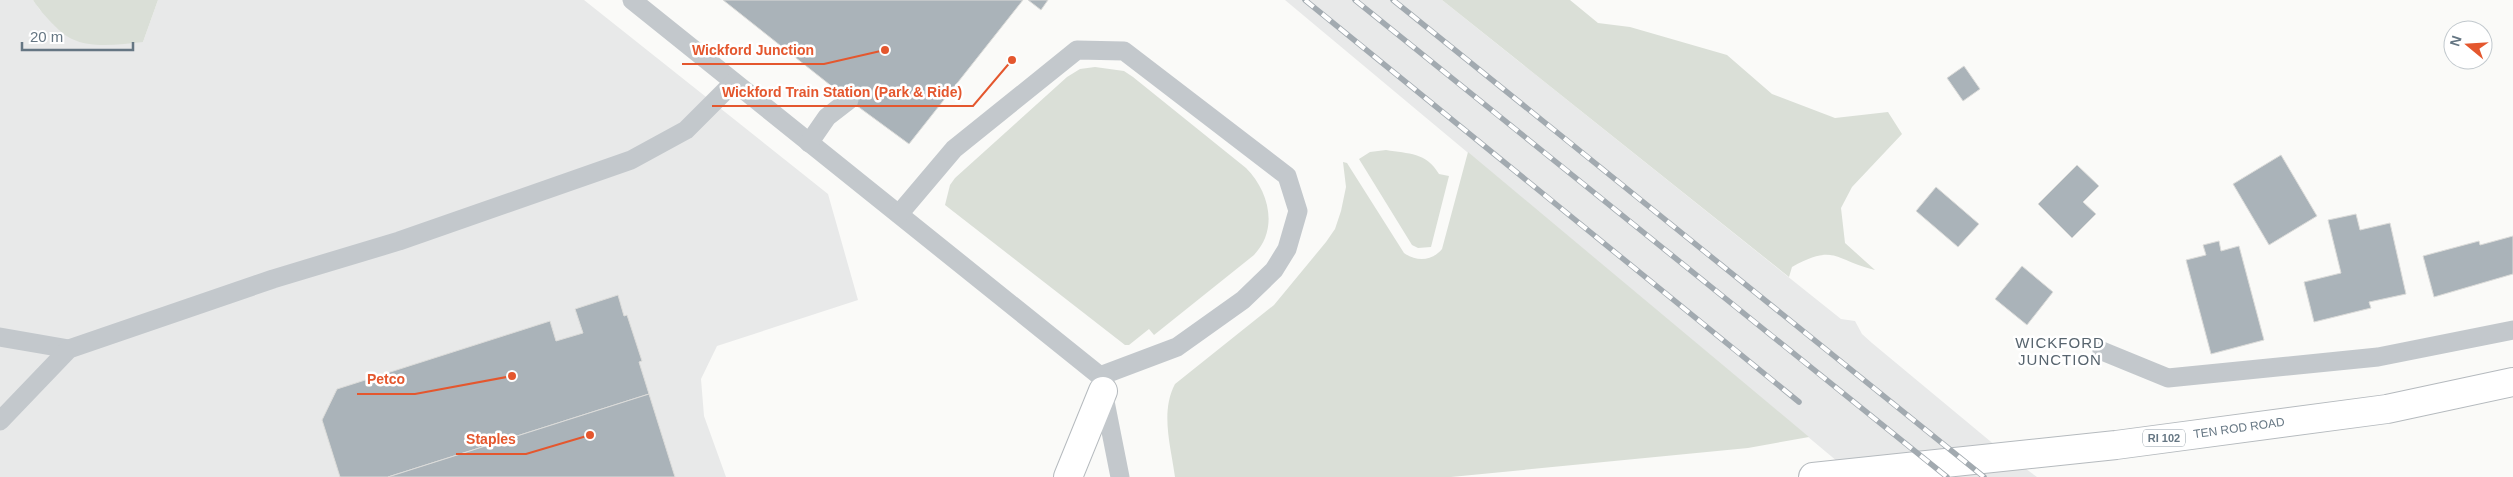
<svg xmlns="http://www.w3.org/2000/svg" width="2513" height="477" font-family="Helvetica,sans-serif">
  <style>
    .built { fill: #e8e9e9 }
    .green { fill: #dadfd7 }
    .building { fill: #aab3b9; stroke: #dcdcda }
    .lines { fill: none; stroke-linecap: round; stroke-linejoin: round }
    .primary-casing { stroke: #b5babe; stroke-width: 30 }
    .lane { stroke: #c3c8cc; stroke-width: 19 }
    .primary { stroke: #fff; stroke-width: 28 }
    .rail-casing { stroke: #a2aab0; stroke-width: 5.5 }
    .rail { stroke: #fff; stroke-width: 4; stroke-dasharray: 11; stroke-linecap: butt }
    .labels { text-anchor: middle; dominant-baseline: central; stroke-width: 5; stroke-linejoin: round; paint-order: stroke }
    .shield { fill: #fff; stroke: #939fa8; stroke-width: 1 }
    .shield-label { font-size: 11px; font-weight: bold; fill: #657683 }
    .street-label { font-size: 12px; fill: #657683; stroke: #fff }
    .quarter-label { font-size: 15px; letter-spacing: 1px; fill: #57646e; stroke: #fff }
    .leader { fill: none; stroke: #e4572e; stroke-width: 2 }
    .callout-dot { fill: #e4572e; stroke: #fff; stroke-width: 2 }
    .callout-label { font-size: 14px; text-anchor: middle; font-weight: bold; fill: #e4572e; stroke: #fff; stroke-width: 5; stroke-linejoin: round; paint-order: stroke }
  </style>
  <rect width="100%" height="100%" fill="#fafaf8"/>
  <!-- built -->
  <g class="built">
    <path d="M0 0H33L40 10 143 42 158 0H584L828 194 858 300 717 346 701 379 704 416 726 477H0Z"/>
    <path d="M1285 0H1442L1841 319 1855 321 1862 334 1872 343 2008 456 2037 477H1856Z"/>
  </g>
  <!-- green -->
  <g class="green">
    <path d="M33 0H158L143 42C121 44 93 49 72 39 60 34 40 11 33 0Z"/>
    <path d="M1442 0H1570L1598 23 1630 27 1727 55 1772 94 1835 118 1888 112 1902 134 1852 187 1841 208 1845 243 1875 270C1834 260 1835 243 1792 267L1789 277Z"/>
    <path d="M1095 67 1124 71 1133 77 1246 168C1269 191 1279 229 1254 255L1154 335 1149 329 1129 345H1125L945 205 950 185 955 178 1067 77 1080 69Z"/>
    <path d="M1386 150C1409 154 1426 152 1439 174L1449 176 1431 247 1418 248 1412 245 1359 159 1370 152Z"/>
    <path d="M1468 152 1809 437 1748 448 1451 477H1175C1171 447 1160 412 1175 384L1274 305 1326 242 1335 229 1341 211 1346 187 1343 162 1347 163 1404 253C1417 262 1432 261 1442 249Z"/>
  </g>
  <!-- building -->
  <g class="building">
    <path d="M723 0H1023L909 144 849 100Z"/>
    <path d="M1028 0H1048L1041 10Z"/>
    <path d="M1964 66 1980 89 1963 101 1947 78Z"/>
    <path d="M2281 155 2317 216 2269 245 2233 184Z"/>
    <path d="M2077 165 2099 186 2083 202 2096 214 2072 238 2038 204Z"/>
    <path d="M1936 187 1979 224 1958 247 1916 211Z"/>
    <path d="M2356 214 2360 230 2390 223 2406 294 2369 302 2371 308 2314 322 2304 282 2341 273 2328 220Z"/>
    <path d="M2513 236V274L2434 297 2423 256 2479 241 2480 245Z"/>
    <path d="M2219 241 2221 251 2239 246 2264 340 2211 354 2186 260 2206 255 2203 245Z"/>
    <path d="M2022 266 2053 292 2027 325 1995 299Z"/>
    <path d="M618 295 624 316 627 315 642 361 639 362 649 394 388 477H340L322 420 337 389 550 321 556 341 583 333 575 309Z"/>
    <path d="M649 394 675 477H388Z"/>
  </g>
  <g class="lines">
    <!-- primary casing -->
    <g class="primary-casing">
      <g id="primary">
        <path d="M1068 477 1103 391"/>
        <path d="M1813 477 2116 445 2387 409 2513 382"/>
      </g>
    </g>
    <!-- lane -->
    <g class="lane">
      <path d="M632 0 1100 376 1120 477"/>
      <path d="M809 143 827 117 849 100"/>
      <path d="M899 214 954 149 1077 50 1124 51 1287 176 1298 211 1287 249 1274 270 1243 300 1177 347 1100 376"/>
      <path d="M0 337 69 349"/>
      <path d="M2102 351 2168 378 2378 357 2513 330"/>
      <path d="M0 421 69 349 273 279 399 241 631 160 686 130 733 83"/>
    </g>
    <!-- primary -->
    <use href="#primary" class="primary"/>
    <!-- rail casing -->
    <g class="rail-casing">
      <g id="rail">
        <path d="M1305 0 1799 402"/>
        <path d="M1355 0 1947 477"/>
        <path d="M1393 0 1984 477"/>
      </g>
    </g>
    <!-- rail -->
    <use href="#rail" class="rail"/>
  </g>
  <g class="labels">
    <!-- shield labels -->
    <rect class="shield" x="2143" y="429.5" width="42" height="17" rx="4"/>
    <g class="shield-label">
      <text x="2164" y="438">RI 102</text>
    </g>
    <!-- street labels -->
    <g class="street-label">
      <text transform="translate(2239 428) rotate(-8)">TEN ROD ROAD</text>
    </g>
    <!-- quarter labels -->
    <g class="quarter-label">
      <text x="2060" y="342">WICKFORD<tspan x="2060" dy="17">JUNCTION</tspan></text>
    </g>
  </g>
  <!-- callouts -->
  <path class="leader" d="M885 50L824 64H682M1012 60L973 106H712M512 376L415 394H357M590 435L526 454H456"/>
  <g class="callout-dot">
    <circle cx="885" cy="50" r="5"/>
    <circle cx="1012" cy="60" r="5"/>
    <circle cx="512" cy="376" r="5"/>
    <circle cx="590" cy="435" r="5"/>
  </g>
  <g class="callout-label">
    <text x="753" y="55">Wickford Junction</text>
    <text x="842" y="97">Wickford Train Station (Park &amp; Ride)</text>
    <text x="386" y="384">Petco</text>
    <text x="491" y="444">Staples</text>
  </g>
  <!-- north arrow -->
  <g transform="translate(2468 45) rotate(288)"><circle r="24" fill="#ffffff" stroke="#c1c8cd"/>
  <path d="M0-4L9 19L0 12L-9 19Z" fill="#e4572e"/>
  <text y="-8" font-size="14" font-weight="bold" text-anchor="middle" fill="#657683">N</text>
  </g>
  <!-- scale -->
  <path d="M22 42v8h111v-8" fill="none" stroke="#657683" stroke-width="2.5"/>
  <text x="30" y="42" font-size="15" fill="#657683" stroke="#ffffff" stroke-width="4" paint-order="stroke">20 m</text>
</svg>
